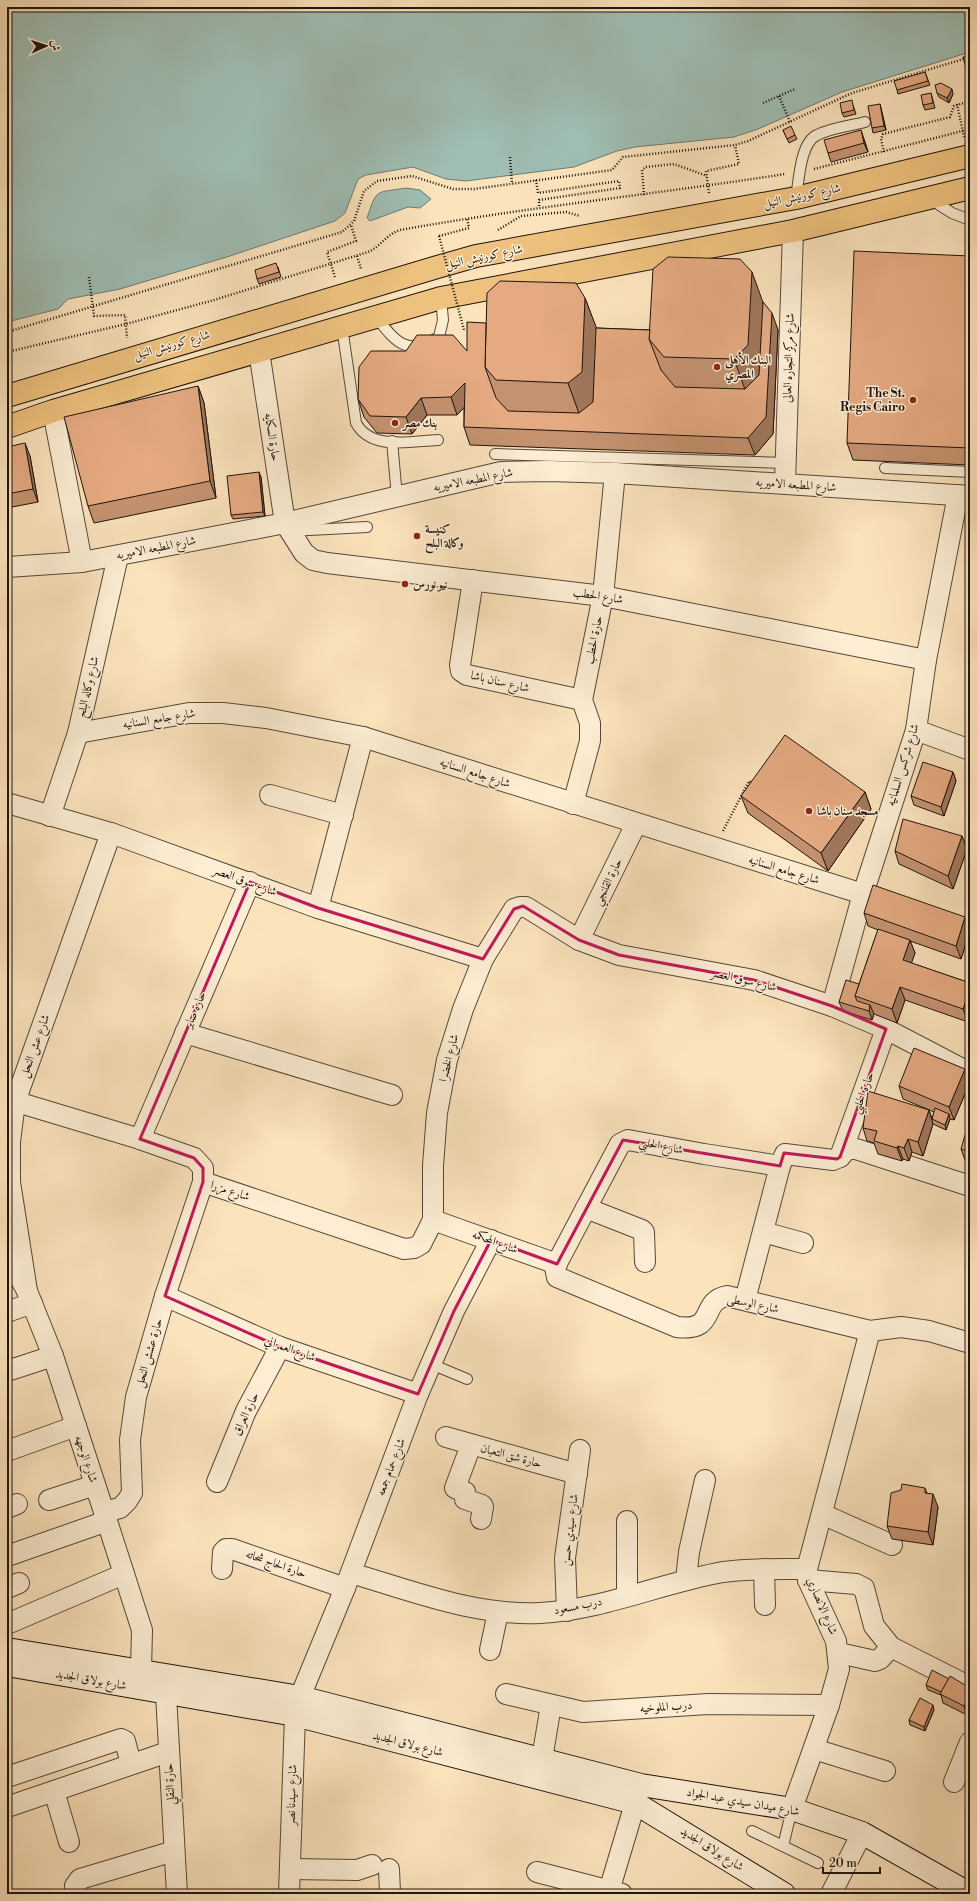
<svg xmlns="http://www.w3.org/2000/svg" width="977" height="1901" font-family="'Libre Bodoni',Amiri,serif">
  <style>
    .water { fill: #9fbeb4; stroke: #6c7a72 }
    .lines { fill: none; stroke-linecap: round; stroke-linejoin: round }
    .lane-casing { stroke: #56473a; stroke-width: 12 }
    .street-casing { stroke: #56473a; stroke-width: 22 }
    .secondary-casing { stroke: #1f130e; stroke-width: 24 }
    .highway-casing { stroke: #1f130e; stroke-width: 24 }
    .path { stroke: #1f130e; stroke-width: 2.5; stroke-dasharray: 1 2; stroke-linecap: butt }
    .lane { stroke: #fcedd3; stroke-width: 10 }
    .street { stroke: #fcedd3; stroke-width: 20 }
    .secondary { stroke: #fcedd3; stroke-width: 22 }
    .highway { stroke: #eec27e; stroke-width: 22 }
    .path-bridge { stroke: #1f130e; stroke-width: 2.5; stroke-dasharray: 1 2; stroke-linecap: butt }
    .wall { fill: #c59270; stroke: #1f130e }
    .shaded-wall { fill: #a0775b; stroke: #1f130e }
    .building { fill: #e5aa82; stroke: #1f130e }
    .marked { fill: none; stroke: #c2185b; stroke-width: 3; stroke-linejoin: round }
    .poi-dot { fill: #8f2418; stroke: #fcedd3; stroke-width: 1.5 }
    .labels { text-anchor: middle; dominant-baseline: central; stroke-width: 3; stroke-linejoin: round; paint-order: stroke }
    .street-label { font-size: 12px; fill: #1f130e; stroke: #fcedd3 }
    .poi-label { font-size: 12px; font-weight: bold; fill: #1f130e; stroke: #fcedd3; text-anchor: start }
  </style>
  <rect width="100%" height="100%" fill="#fbe3bc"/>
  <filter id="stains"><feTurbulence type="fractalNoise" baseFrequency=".005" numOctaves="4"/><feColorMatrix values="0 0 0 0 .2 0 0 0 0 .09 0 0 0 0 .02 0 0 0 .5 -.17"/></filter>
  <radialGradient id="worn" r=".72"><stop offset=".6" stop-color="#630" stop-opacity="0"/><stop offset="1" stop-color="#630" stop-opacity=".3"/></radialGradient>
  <!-- water -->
  <g class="water">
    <path d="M7 7H970V52L842 92 758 129 734 137 635 147 617 151 574 167 466 181 446 179 413 167 366 175 358 179 345 213 335 221 230 256 120 289 68 299 58 309 7 322Z"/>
    <path d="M406 188 420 190 431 199 420 208 408 207 370 221 367 218C377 188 375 193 406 188Z"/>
  </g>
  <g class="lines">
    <!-- lane casing -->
    <g class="lane-casing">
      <g id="lane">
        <path d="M796 198C799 181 800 143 817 135 831 128 850 126 865 122"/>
        <path d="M930 199 952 213 970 220"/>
        <path d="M376 317C396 342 406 357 439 337L443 320 441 298"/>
        <path d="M342 327 356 423C371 451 411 441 438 440"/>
        <path d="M392 441 397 497"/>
        <path d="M495 454 786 463"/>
        <path d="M885 468 970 472"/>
        <path d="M290 531 367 527"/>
        <path d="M431 1364 467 1379"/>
        <path d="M752 1831 818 1863"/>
        <path d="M783 1846 792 1809"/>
      </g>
    </g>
    <!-- street casing -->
    <g class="street-casing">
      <g id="street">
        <path d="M259 351 285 523 304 553 313 560 327 563 603 596 926 660"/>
        <path d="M53 411 82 562"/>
        <path d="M785 484 793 231"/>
        <path d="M7 567 82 562 140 551 285 523 501 472 548 471 615 473 970 496"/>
        <path d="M473 580 460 665 461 671 467 675 582 700"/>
        <path d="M916 730 970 750"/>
        <path d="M78 733 189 713H223L266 718 363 737 863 894"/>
        <path d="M270 795 343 815"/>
        <path d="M7 803 111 833 318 908 483 959"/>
        <path d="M573 804 590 741V723L582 700 603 596 615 473"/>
        <path d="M50 816 78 733 118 556"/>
        <path d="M318 908 363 737"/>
        <path d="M579 940 636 824"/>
        <path d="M832 1006 863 894 916 730 926 660 958 495"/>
        <path d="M185 1033 392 1095"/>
        <path d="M7 1099 140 1139 194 1158 203 1168V1182L165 1296 136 1397 130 1440 132 1493 127 1501 120 1508 104 1512"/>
        <path d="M140 1139 250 882"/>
        <path d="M840 1157 886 1029"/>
        <path d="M780 1166 704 1154 628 1140 620 1144 555 1267 557 1277 677 1327C718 1332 699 1301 727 1296L870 1331 901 1327 929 1331 970 1343"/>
        <path d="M203 1182 404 1249 414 1248 421 1244 433 1220V1166L437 1113 447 1060 463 1009 483 959 514 909 520 907H526L579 940 619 955 754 980 832 1006 886 1029 970 1073"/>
        <path d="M586 1208 642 1230 644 1232 645 1262"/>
        <path d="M433 1220 557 1264"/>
        <path d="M763 1232 803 1243"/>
        <path d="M7 1255 27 1291 53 1356 107 1521 142 1630 141 1670"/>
        <path d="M27 1291 10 1182V1142L15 1102 111 833"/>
        <path d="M165 1296 280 1347 418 1394"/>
        <path d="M745 1300 780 1166 785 1154 833 1160 840 1157 847 1149H856L970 1186"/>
        <path d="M7 1312 32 1303"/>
        <path d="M7 1371 53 1356"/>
        <path d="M446 1437 577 1474"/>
        <path d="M471 1445 455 1488 465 1492V1499L482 1505 483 1507 481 1519"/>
        <path d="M7 1451 76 1426"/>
        <path d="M217 1482 246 1411 280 1347"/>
        <path d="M49 1500 95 1485"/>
        <path d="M7 1508 17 1504"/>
        <path d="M822 1514 892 1545"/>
        <path d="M627 1521V1596"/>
        <path d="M7 1556 107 1521"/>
        <path d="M222 1569 223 1552 226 1549H232L345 1588"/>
        <path d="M764 1569 765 1605"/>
        <path d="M351 1573C412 1591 475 1616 540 1613 602 1610 661 1583 723 1572 750 1568 780 1569 807 1569"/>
        <path d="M686 1580 689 1552 705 1480"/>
        <path d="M808 1580 856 1584 864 1588 874 1626 891 1647 970 1687"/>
        <path d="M7 1588 19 1583"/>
        <path d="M567 1611 565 1558 580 1450"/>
        <path d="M7 1624 124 1574"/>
        <path d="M490 1650 498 1612"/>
        <path d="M839 1653 875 1661 880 1659 891 1647"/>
        <path d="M165 1676 177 1894"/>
        <path d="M506 1694 583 1712 708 1704 829 1705"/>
        <path d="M814 1749 885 1771"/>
        <path d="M542 1759 551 1705"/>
        <path d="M7 1777 121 1739 125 1741 131 1764"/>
        <path d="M954 1782 970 1742"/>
        <path d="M54 1791 69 1842"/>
        <path d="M7 1807 168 1752"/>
        <path d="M792 1809 829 1705 839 1669 836 1641 808 1580 807 1569 870 1331"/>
        <path d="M290 1869 357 1870 372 1865"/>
        <path d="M389 1869 390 1894"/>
        <path d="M537 1872 622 1894"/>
        <path d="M609 1891 640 1787"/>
        <path d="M77 1894 75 1886 80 1879 174 1851"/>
        <path d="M289 1894 295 1715 300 1697 345 1588 418 1394 454 1311 491 1240"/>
        <path d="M831 1894 862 1833"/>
      </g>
    </g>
    <!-- secondary casing -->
    <g class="secondary-casing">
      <g id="secondary">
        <path d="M7 1649 300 1697 641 1785 792 1809 862 1833 970 1894"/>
        <path d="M7 1665 295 1715 635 1803 784 1894"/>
      </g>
    </g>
    <!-- highway casing -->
    <g class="highway-casing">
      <g id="highway">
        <path d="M7 396 434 268 476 256 796 198 970 156"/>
        <path d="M7 427 53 411 441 298 793 231 970 188"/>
      </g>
    </g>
    <!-- path -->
    <g class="path">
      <path d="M779 96 790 122"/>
      <path d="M763 103 795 89"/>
      <path d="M957 104 964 137"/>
      <path d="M884 152 881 139 883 134 950 117 954 106 970 101"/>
      <path d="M510 157 512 184"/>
      <path d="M814 169 970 129"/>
      <path d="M536 180 538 193 619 181 620 188 539 200V208"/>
      <path d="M709 193 706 171 739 164 735 145"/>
      <path d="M644 195 642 170 646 167 674 164 707 176"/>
      <path d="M498 230 521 216 566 212 580 216"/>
      <path d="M439 236 469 228 467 218"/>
      <path d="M357 256 361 269"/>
      <path d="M89 277 94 316 125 315 127 338"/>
      <path d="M335 277 327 252 356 241 351 225"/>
      <path d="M7 332 342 232 354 221 364 191 377 181 412 176 453 189H474L612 170 623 157 735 145 748 141 852 93 970 57"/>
      <path d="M7 352 126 324 214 300 368 252C380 247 387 234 400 230 528 207 657 194 785 174"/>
      <path d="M723 831 749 781 753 784"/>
    </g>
    <!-- lane -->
    <use href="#lane" class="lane"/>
    <!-- street -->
    <use href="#street" class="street"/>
    <!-- secondary -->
    <use href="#secondary" class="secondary"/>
    <!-- highway -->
    <use href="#highway" class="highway"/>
    <!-- path-bridge -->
    <path class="path-bridge" d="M439 236 464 330"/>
  </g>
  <!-- wall -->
  <g class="wall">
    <path d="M970 56V77H969L966 68Z"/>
    <path d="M925 72 930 85 898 94 897 90Z"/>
    <path d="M931 93 935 108 925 110 923 105Z"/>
    <path d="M937 93 953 94 949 103 939 97Z"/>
    <path d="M853 105 856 114 844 117 842 113Z"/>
    <path d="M881 108 886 130 873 133 872 128Z"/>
    <path d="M783 130 795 135 797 139 789 143Z"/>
    <path d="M864 139 868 152 831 162 828 153Z"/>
    <path d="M970 256V465L853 460 847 443Z"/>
    <path d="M278 267 281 277 259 284 257 279Z"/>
    <path d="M585 298 596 328 650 330 763 302 778 330 773 434 755 455 470 445 464 427V407L457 415H427L412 434 377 433 364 417 358 399 467 351 486 323Z"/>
    <path d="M198 386 204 403 216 498 94 523 88 506Z"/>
    <path d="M7 447 30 456 38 502 7 508Z"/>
    <path d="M261 477 265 516 233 519 231 515Z"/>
    <path d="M953 772 956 781 944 816 914 805 911 796Z"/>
    <path d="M865 792 871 809 828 871 748 813 741 796Z"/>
    <path d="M962 836 967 849 953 889 899 864 895 851Z"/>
    <path d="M864 913 970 930 961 959 910 941 915 953 911 963 970 983V1017L968 1022 905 1000 897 1023 874 1014 872 1020 843 1011 839 1002 859 984 878 930 868 926Z"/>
    <path d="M970 1082 954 1120 950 1119 946 1130 933 1124 923 1156 912 1152 909 1161 903 1159 902 1161 878 1154 874 1143 867 1141 863 1128 929 1110 932 1119 934 1112 903 1099 899 1086Z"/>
    <path d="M970 1136V1164L966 1163 961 1149Z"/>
    <path d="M925 1488 927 1493 938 1507 933 1545 892 1539 887 1526Z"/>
    <path d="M949 1679 970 1688V1710L967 1715 943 1703 941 1695 928 1690 926 1685Z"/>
    <path d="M934 1710 925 1731 910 1725 909 1720Z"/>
  </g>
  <!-- shaded-wall -->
  <g class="shaded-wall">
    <path d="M952 89 953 94 949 103 947 98Z"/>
    <path d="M880 104 881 108 886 130 884 126Z"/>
    <path d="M861 130 864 139 868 152 864 143Z"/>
    <path d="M752 272 769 319 765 393 751 406 734 359Z"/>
    <path d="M585 298 603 345 599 420 585 430 568 383Z"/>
    <path d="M772 313 778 330 773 434 755 455 748 438Z"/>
    <path d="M465 383 471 400 457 415 451 397Z"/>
    <path d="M198 386 204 403 216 498 210 481Z"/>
    <path d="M421 398 427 415 412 434 406 417Z"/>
    <path d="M25 443 30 456 38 502 33 489Z"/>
    <path d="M259 472 261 477 265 516 263 512Z"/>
    <path d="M953 772 956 781 944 816 941 807Z"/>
    <path d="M865 792 871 809 828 871 821 853Z"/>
    <path d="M962 836 967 849 953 889 948 876Z"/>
    <path d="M965 917 970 931 961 959 956 946Z"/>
    <path d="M910 940 915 953 908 973 903 960Z"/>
    <path d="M900 987 905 1000 897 1023 892 1009Z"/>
    <path d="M970 990V1017L968 1022 963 1009Z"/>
    <path d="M870 1005 874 1014 872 1020 869 1011Z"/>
    <path d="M965 1069 970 1082 954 1120 949 1107Z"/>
    <path d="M929 1110 933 1124 923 1156 918 1142Z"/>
    <path d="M949 1114 950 1119 946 1130 945 1125Z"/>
    <path d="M908 1139 912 1152 909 1161 904 1148Z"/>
    <path d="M898 1146 903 1159 902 1161 897 1148Z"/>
    <path d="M933 1494 938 1507 933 1545 928 1532Z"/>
    <path d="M970 1696V1710L967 1715 964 1706Z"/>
    <path d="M933 1705 934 1710 925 1731 924 1727Z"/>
  </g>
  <!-- building -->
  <g class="building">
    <path d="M970 56V67L966 68 963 57Z"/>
    <path d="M925 72 928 81 897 90 894 81Z"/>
    <path d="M941 83 952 89 947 98 937 93 935 85Z"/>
    <path d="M931 93 933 103 923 105 921 95Z"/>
    <path d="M852 100 854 110 842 113 840 103Z"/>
    <path d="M880 104 884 126 872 128 868 106Z"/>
    <path d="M791 126 795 135 787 139 783 130Z"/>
    <path d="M861 130 864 143 828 153 824 140Z"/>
    <path d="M854 251 970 256V448L847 443Z"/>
    <path d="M668 257 740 259 752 272 748 345 734 359 664 357 649 339 653 269Z"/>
    <path d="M276 263 279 272 257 279 255 270Z"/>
    <path d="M500 281 576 283 585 298 582 372 568 383 496 380 485 367 487 293Z"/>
    <path d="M763 302 772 313 766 417 748 438 464 427 465 383 451 397 421 398 406 417 370 416 358 399 359 367 371 351H406L417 335H453L467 351V322L486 323 485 367 496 398 508 411 579 413 593 402 596 328 650 330 649 339 661 370 675 387 745 389 759 375Z"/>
    <path d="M198 386 210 481 88 506 64 417Z"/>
    <path d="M25 443 33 489 7 494V447Z"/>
    <path d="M259 472 263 512 231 515 227 476Z"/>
    <path d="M785 735 865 792 821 853 741 796Z"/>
    <path d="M923 762 953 772 941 807 911 796Z"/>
    <path d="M903 819 962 836 948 876 895 851Z"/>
    <path d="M873 885 965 917 956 946 864 913Z"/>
    <path d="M878 929 910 940 903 960 970 983V990L963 1009 900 987 892 1009 855 996Z"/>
    <path d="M846 980 859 984 855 996 857 1001 870 1005 869 1011 839 1002Z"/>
    <path d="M914 1048 965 1069 949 1107 899 1086Z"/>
    <path d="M868 1091 929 1110 918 1142 908 1139 904 1148 898 1146 897 1148 874 1141 877 1131 863 1128Z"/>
    <path d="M935 1108 949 1114 945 1125 932 1119Z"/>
    <path d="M965 1135 970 1136V1152L961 1149Z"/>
    <path d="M902 1484 925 1488V1493L933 1494 928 1532 887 1526 891 1493 901 1490Z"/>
    <path d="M932 1670 949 1679 941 1692 926 1685Z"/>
    <path d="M950 1676 970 1688V1696L964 1706 940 1694Z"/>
    <path d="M920 1698 933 1705 924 1727 909 1720Z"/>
  </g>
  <!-- marked area -->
  <path class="marked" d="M250 882 318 908 483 959 514 909 523 906 579 940 619 955 754 980 832 1006 886 1029 840 1157 837 1159 784 1153 780 1166 623 1140 557 1264 491 1240 454 1311 418 1394 280 1347 165 1296 203 1182V1168L194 1158 140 1139Z"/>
  <!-- markers -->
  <g class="poi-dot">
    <circle cx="717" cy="367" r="4"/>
    <circle cx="913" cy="400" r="4"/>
    <circle cx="395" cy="423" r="4"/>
    <circle cx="417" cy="536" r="4"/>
    <circle cx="405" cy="584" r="4"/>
    <circle cx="809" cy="811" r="4"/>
  </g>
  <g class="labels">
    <!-- street labels -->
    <g class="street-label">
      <text transform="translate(802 196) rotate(-12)">شارع كورنيش النيل</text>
      <text transform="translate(484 257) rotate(-12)">شارع كورنيش النيل</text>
      <text transform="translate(172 345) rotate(-16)">شارع كورنيش النيل</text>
      <text transform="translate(789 358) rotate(-88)">شارع مركز التجاره العالى</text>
      <text transform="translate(272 437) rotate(81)">حارة السكايه</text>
      <text transform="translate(473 480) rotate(-11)">شارع المطبعه الاميريه</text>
      <text transform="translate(796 485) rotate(4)">شارع المطبعه الاميريه</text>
      <text transform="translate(156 548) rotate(-11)">شارع المطبعه الاميريه</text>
      <text transform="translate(598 596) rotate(9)">شارع الحطب</text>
      <text transform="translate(594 640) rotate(-79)">حارة الحطب</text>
      <text transform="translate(500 682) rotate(13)">شارع سنان باشا</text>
      <text transform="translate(88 687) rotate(-77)">شارع وكاله البلح</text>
      <text transform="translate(159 719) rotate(-9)">شارع جامع السنانيه</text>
      <text transform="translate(903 765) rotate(-73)">شارع شركس السلمانيه</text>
      <text transform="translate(475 773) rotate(18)">شارع جامع السنانيه</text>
      <text transform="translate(784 870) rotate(17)">شارع جامع السنانيه</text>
      <text transform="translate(245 881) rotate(20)">شارع سوق العصر</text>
      <text transform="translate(608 882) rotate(-64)">حارة القلنجي</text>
      <text transform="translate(744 980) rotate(13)">شارع سوق العصر</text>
      <text transform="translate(195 1010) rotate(-67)">حارة صابر</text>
      <text transform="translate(35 1046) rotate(-70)">شارع عش النحل</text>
      <text transform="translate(449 1058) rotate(-76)">شارع الخضرا</text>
      <text transform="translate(863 1093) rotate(-70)">حارة الحلبي</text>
      <text transform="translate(661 1146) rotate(11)">شارع الحلبي</text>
      <text transform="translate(230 1191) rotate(18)">شارع مزرا</text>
      <text transform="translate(495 1242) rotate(20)">شارع المحكمه</text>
      <text transform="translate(753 1304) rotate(12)">شارع الوسطى</text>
      <text transform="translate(290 1349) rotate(20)">شارع العمراني</text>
      <text transform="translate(149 1353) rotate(-74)">حارة عشش النحل</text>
      <text transform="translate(246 1414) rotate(-65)">حارة العراق</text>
      <text transform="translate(511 1456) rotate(15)">حارة شق التعبان</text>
      <text transform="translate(86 1459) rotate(72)">شارع الوجهه</text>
      <text transform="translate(391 1467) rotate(-69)">شارع حمام جمعه</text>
      <text transform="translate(570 1530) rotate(-83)">شارع سيدي حسن</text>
      <text transform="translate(276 1564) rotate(19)">حارة الحاج شحاته</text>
      <text transform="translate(578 1606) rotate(-11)">درب مسعود</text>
      <text transform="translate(822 1606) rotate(67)">شارع الانصاري</text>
      <text transform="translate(91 1680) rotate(10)">شارع بولاق الجديد</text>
      <text transform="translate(666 1707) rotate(-4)">درب الملوخيه</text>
      <text transform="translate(408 1744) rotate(14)">شارع بولاق الجديد</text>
      <text transform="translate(170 1784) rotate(-93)">حارة النقلي</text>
      <text transform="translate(292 1795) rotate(-88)">شارع سيدنا نصر</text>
      <text transform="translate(743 1802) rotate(10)">شارع ميدان سيدي عبد الجواد</text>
      <text transform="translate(712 1849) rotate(32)">شارع بولاق الجديد</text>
    </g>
    <!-- poi labels -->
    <g class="poi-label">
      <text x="725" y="360">البنك الأهلى<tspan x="725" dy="14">المصري</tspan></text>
      <text x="905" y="393" text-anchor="end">The St.<tspan x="905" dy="14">Regis Cairo</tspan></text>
      <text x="403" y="423">بنك مصر</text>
      <text x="425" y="529">كنيسة<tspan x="425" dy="14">وكالة البلح</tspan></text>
      <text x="413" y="584">نيو نورس</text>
      <text x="817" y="811">مسجد سنان باشا</text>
    </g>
  </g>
  <!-- margin -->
  <rect width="977" height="1901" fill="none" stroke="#fbe3bc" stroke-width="24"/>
  <rect x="8" y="8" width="961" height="1885" fill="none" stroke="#1f130e" stroke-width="2"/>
  <rect x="12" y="12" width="953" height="1877" fill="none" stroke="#1f130e"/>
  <!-- north arrow -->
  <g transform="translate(46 46) rotate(87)" stroke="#fcedd3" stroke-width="3" paint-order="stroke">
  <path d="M0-3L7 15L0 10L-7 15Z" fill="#1f130e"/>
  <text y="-6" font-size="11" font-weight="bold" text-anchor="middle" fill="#1f130e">ش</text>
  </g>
  <!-- scale -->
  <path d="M823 1867v6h57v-6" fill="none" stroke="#1f130e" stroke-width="2"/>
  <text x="829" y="1867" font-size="12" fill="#1f130e" stroke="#fcedd3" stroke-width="3" paint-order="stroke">20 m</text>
  <rect width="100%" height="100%" filter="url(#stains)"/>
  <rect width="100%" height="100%" fill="url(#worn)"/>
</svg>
